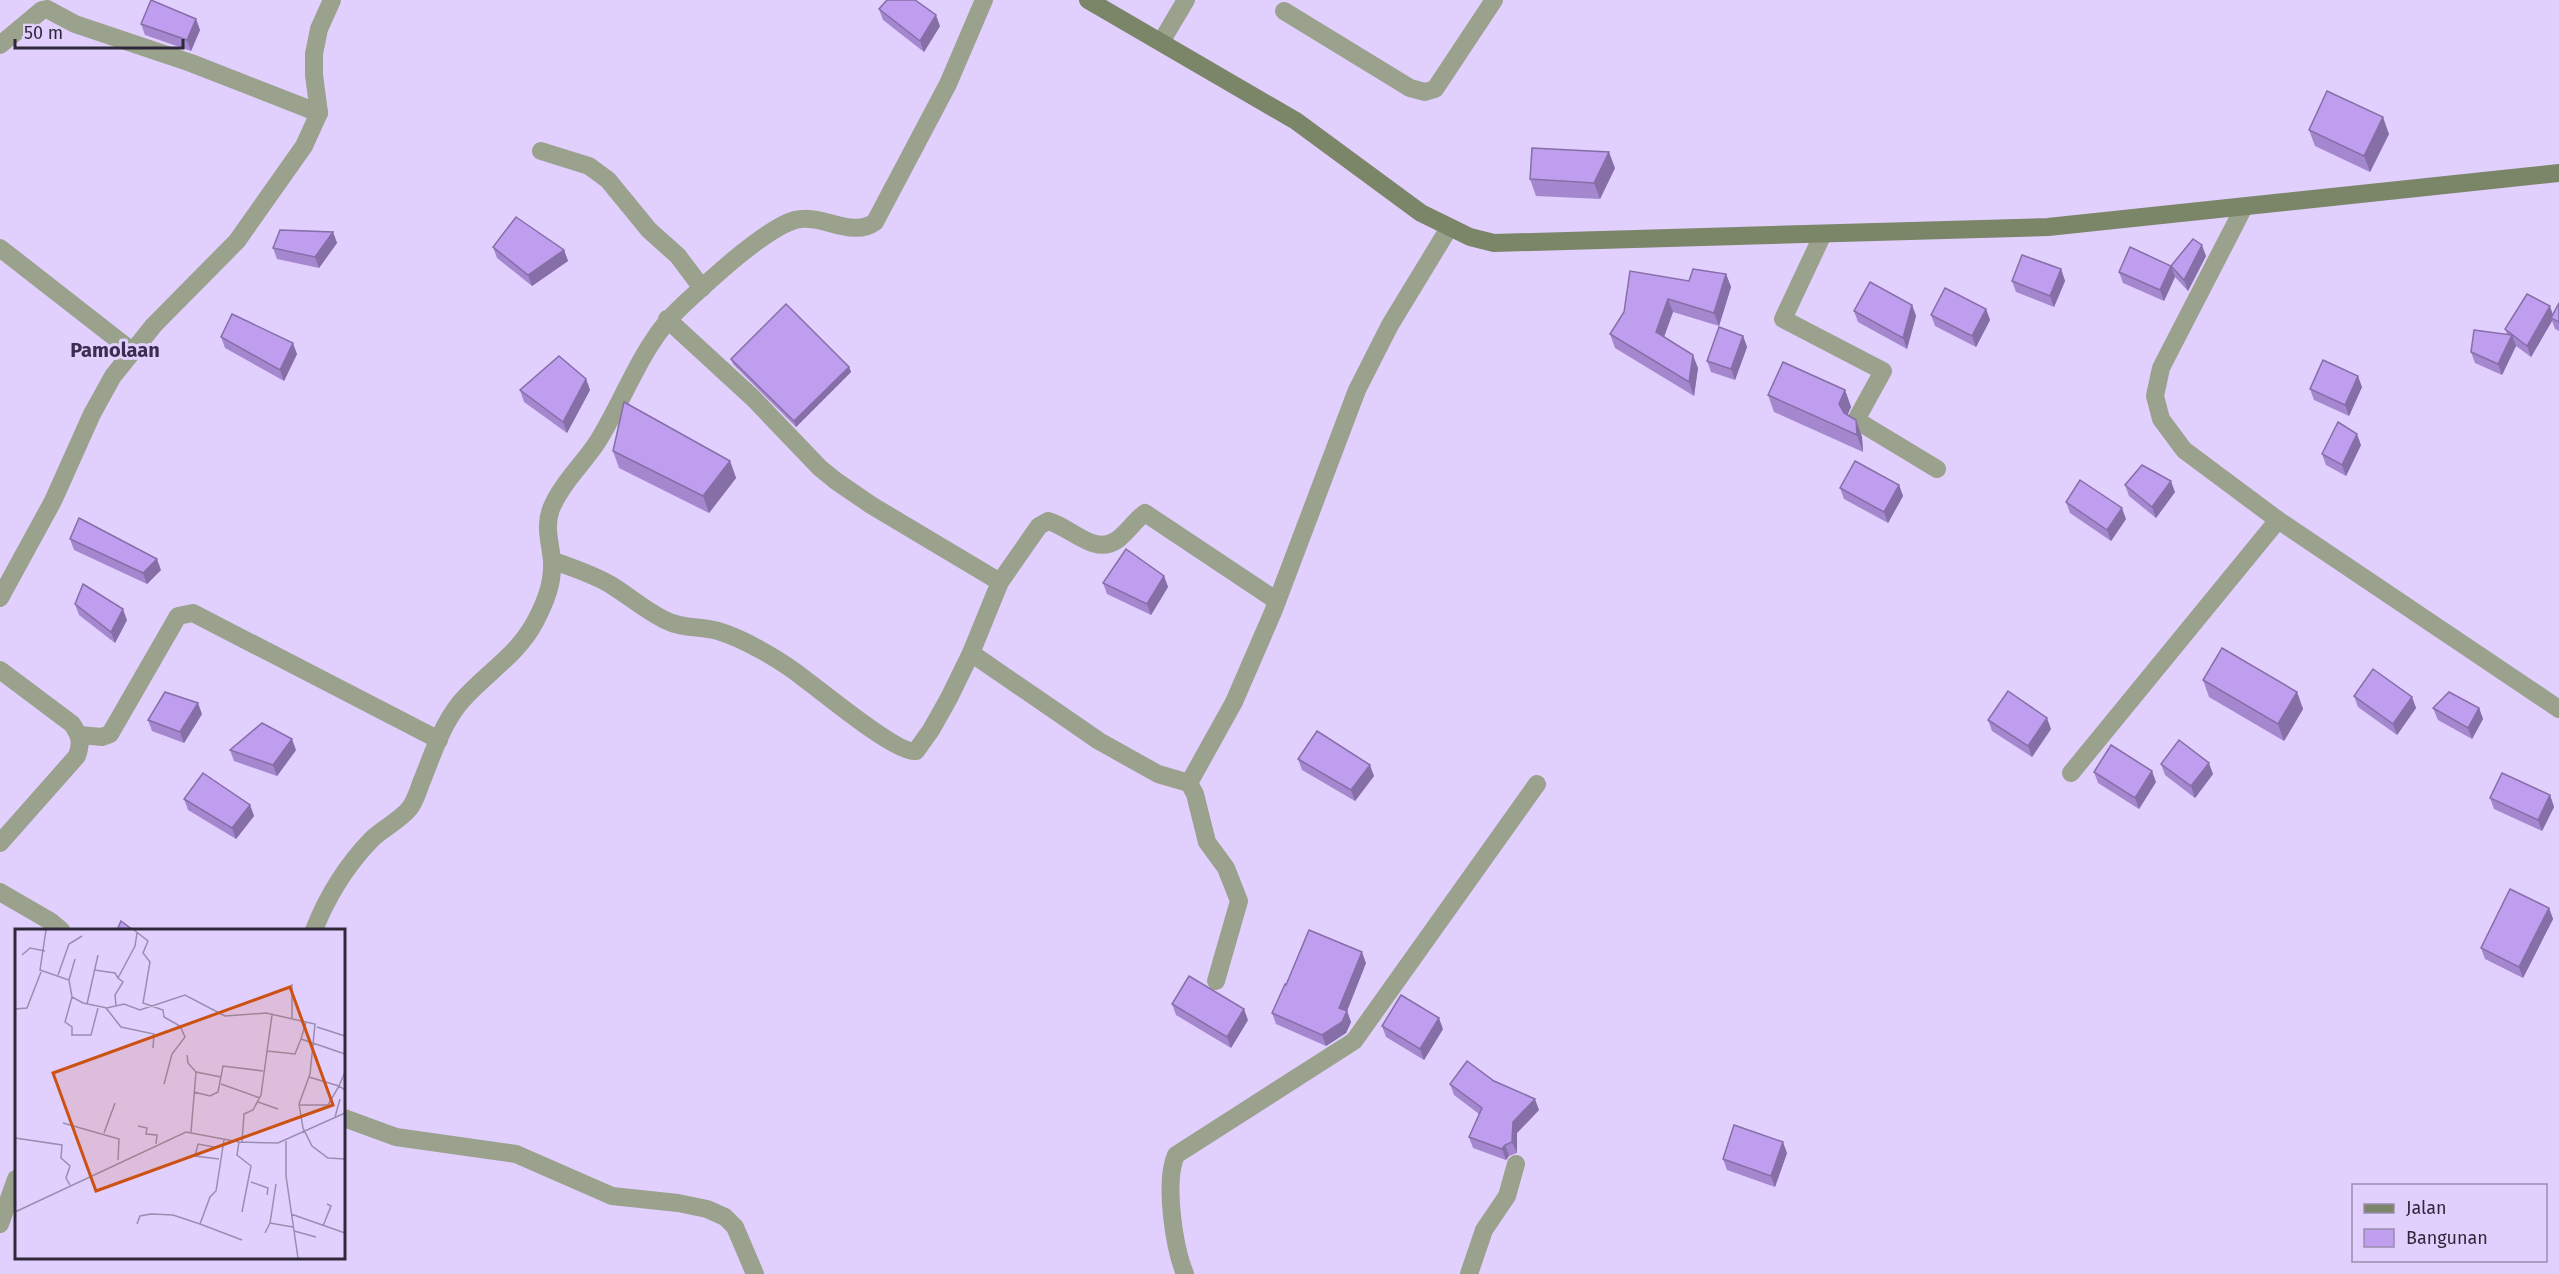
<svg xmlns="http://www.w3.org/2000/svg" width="2559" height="1274" font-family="'Fira Sans',sans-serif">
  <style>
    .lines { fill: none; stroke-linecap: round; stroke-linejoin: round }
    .street { stroke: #9aa18d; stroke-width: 18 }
    .secondary { stroke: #7b8568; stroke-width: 18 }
    .wall { fill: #a487ce }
    .shaded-wall { fill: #866ea7 }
    .building { fill: #bf9def; stroke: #866ea7; stroke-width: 1.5 }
    .labels { text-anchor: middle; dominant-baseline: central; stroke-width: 6; stroke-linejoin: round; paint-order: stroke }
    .quarter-label { font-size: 20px; font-weight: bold; fill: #3b2c50; stroke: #e1d0fe }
    .inset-road { fill: none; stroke: #9a8daf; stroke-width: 1.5 }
    .view { fill: #cc5213; fill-opacity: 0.15; stroke: #cc5213; stroke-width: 3 }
    .inset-edge { fill: none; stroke: #2f2839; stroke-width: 3 }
  </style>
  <rect width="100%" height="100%" fill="#e1d0fe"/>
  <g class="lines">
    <!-- street -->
    <g class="street">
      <path d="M1284 11 1410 88 1425 92 1435 89 1494 0"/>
      <path d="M1161 42 1186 0"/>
      <path d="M0 45 42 10 47 9 75 24 191 63 319 113"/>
      <path d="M541 151 589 166 608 180 649 230 678 256 702 288"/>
      <path d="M2244 207 2161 368 2155 396 2161 419 2184 450 2278 520 2559 709"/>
      <path d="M1823 234 1783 319 1883 371 1856 420 1937 469"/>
      <path d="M0 248 132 351"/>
      <path d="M667 319 753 398 820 468 836 481 871 505 1000 582"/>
      <path d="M552 560C572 568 593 574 611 585 629 596 646 611 665 620 682 629 700 626 718 631 745 639 784 662 806 680 824 693 898 755 916 751L931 730 949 698 971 653 1000 582 1039 526 1048 521C1071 527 1094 556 1117 540 1128 532 1135 520 1145 513L1277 601"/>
      <path d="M0 598 53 501 92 414 113 376 154 325 237 241 304 146 319 113 314 75V54L319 29 332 0"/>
      <path d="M971 653 1099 741 1158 774 1189 783 1234 702 1273 612 1357 390 1390 325 1449 228"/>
      <path d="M0 670 72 724C80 736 82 742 77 756L0 843"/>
      <path d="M80 735 102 737 110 734 178 616 193 613 439 740"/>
      <path d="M2071 773 2278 520"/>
      <path d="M1189 783 1195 794 1207 842 1226 868 1239 901 1216 981"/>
      <path d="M0 892 50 921 61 930"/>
      <path d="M314 930C327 897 346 866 371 840 382 829 399 821 409 809 415 802 418 791 421 783 432 756 441 727 459 704 483 675 517 656 535 622 545 603 553 584 552 562 551 544 544 528 551 509 561 484 584 463 598 441 626 396 643 341 683 305 708 282 764 229 795 220 822 213 852 239 875 222L948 84 984 0"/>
      <path d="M344 1118 396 1137 516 1154 612 1196 678 1203 707 1209 725 1217 735 1227 755 1274"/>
      <path d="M0 1224 16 1179"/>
      <path d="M1185 1274C1174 1247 1164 1182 1176 1155L1354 1041 1537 784"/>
      <path d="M1469 1274 1484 1230 1507 1196 1516 1164"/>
    </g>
    <!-- secondary -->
    <path class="secondary" d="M1088 0 1296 121 1421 213 1470 237 1494 243 2048 227 2559 173"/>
  </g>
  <!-- wall -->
  <g class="wall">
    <path d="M879 9 940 26 924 52 883 20Z"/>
    <path d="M196 19 200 30 191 51 145 35 141 24Z"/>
    <path d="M2309 130 2389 134 2370 172 2315 146Z"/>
    <path d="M1615 168 1600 199 1536 196 1530 179Z"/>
    <path d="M333 232 337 243 319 268 277 259 273 248Z"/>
    <path d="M493 247 564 250 568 261 532 286 497 258Z"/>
    <path d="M2206 256 2188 291 2175 277 2164 301 2123 283 2119 272 2171 266Z"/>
    <path d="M2061 269 2065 281 2054 307 2016 292 2012 281Z"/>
    <path d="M1726 274 1731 287 1719 326 1673 312 1664 337 1698 368 1694 396 1615 348 1610 334 1689 281Z"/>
    <path d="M2559 303V331L2555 329 2552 321 2531 357 2516 346 2502 375 2475 363 2471 352 2507 334 2505 329 2553 314Z"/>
    <path d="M1912 305 1916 316 1907 349 1858 322 1854 311Z"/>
    <path d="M1986 309 1990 320 1976 347 1935 326 1931 315Z"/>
    <path d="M1743 336 1747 347 1735 380 1711 372 1707 361Z"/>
    <path d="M221 337 297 354 284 381 225 348Z"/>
    <path d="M731 359 849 367 851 372 796 427 733 364Z"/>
    <path d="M586 379 590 390 567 433 524 402 520 390Z"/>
    <path d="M2362 387 2349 416 2314 400 2310 389Z"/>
    <path d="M1845 390 1851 407 1847 415 1856 420 1862 437 1863 452 1774 412 1768 395Z"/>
    <path d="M2361 445 2346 476 2326 465 2322 454Z"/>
    <path d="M613 451 730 461 736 478 709 513 619 468Z"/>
    <path d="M1899 485 1903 496 1888 523 1844 499 1840 488Z"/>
    <path d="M2125 485 2175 492 2156 518 2129 496Z"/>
    <path d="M2066 502 2126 519 2111 541 2070 513Z"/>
    <path d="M70 539 161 570 147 584 74 550Z"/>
    <path d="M1164 576 1168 587 1151 615 1107 594 1103 583Z"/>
    <path d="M75 604 127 620 115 643 79 615Z"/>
    <path d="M2203 680 2297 692 2303 709 2284 741 2209 697Z"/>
    <path d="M2354 696 2412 697 2416 708 2397 735 2358 707Z"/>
    <path d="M2433 708H2479L2483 719 2472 739 2438 720Z"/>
    <path d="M202 714 184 743 152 731 148 720Z"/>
    <path d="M1988 720 2051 729 2032 757 1992 731Z"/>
    <path d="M230 750H296L277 776 234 761Z"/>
    <path d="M1298 759 1374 776 1355 801 1302 770Z"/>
    <path d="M2161 764 2213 774 2195 798 2165 775Z"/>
    <path d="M2094 772 2156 782 2139 809 2098 783Z"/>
    <path d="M2550 795 2554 807 2542 831 2494 809 2490 798Z"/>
    <path d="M184 799 250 805 254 816 236 839 188 810Z"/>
    <path d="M2549 908 2553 919 2523 978 2485 959 2481 948Z"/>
    <path d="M1366 963 1347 1011 1351 1022 1346 1033 1326 1046 1276 1024 1272 1013 1286 985Z"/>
    <path d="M1172 1004 1248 1020 1231 1048 1176 1015Z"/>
    <path d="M1382 1026 1443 1029 1424 1060 1386 1037Z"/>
    <path d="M1494 1081 1539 1110 1517 1133V1153L1509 1156 1506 1160 1473 1148 1469 1137 1479 1114 1454 1095 1450 1084Z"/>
    <path d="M1787 1153 1775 1187 1727 1170 1723 1159Z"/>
  </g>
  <!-- shaded-wall -->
  <g class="shaded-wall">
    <path d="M936 15 940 26 924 52 920 41Z"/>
    <path d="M196 19 200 30 191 51 187 40Z"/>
    <path d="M2383 117 2389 134 2370 172 2364 156Z"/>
    <path d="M1609 152 1615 168 1600 199 1594 183Z"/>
    <path d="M333 232 337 243 319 268 315 257Z"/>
    <path d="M2202 245 2206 256 2188 291 2184 280Z"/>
    <path d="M564 250 568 261 532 286 528 275Z"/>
    <path d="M2171 266 2175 277 2164 301 2160 290Z"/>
    <path d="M2061 269 2065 281 2054 307 2050 296Z"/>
    <path d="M1726 274 1731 287 1719 326 1714 313Z"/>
    <path d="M1668 299 1673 312 1661 345 1656 332Z"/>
    <path d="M1912 305 1916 316 1907 349 1903 338Z"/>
    <path d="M2550 306 2554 318H2551L2552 321 2531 357 2527 346Z"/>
    <path d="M1986 309 1990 320 1976 347 1972 336Z"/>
    <path d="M2512 335 2516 346 2502 375 2498 364Z"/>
    <path d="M1743 336 1747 347 1735 380 1731 369Z"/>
    <path d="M293 343 297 354 284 381 280 370Z"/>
    <path d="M1693 355 1698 368 1694 396 1689 382Z"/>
    <path d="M849 367 851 372 796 427 794 421Z"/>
    <path d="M2358 376 2362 387 2349 416 2345 405Z"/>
    <path d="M586 379 590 390 567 433 563 422Z"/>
    <path d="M1845 390 1851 407 1845 421 1839 404Z"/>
    <path d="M1856 420 1862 437 1863 452 1857 435Z"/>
    <path d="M2357 434 2361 445 2346 476 2342 465Z"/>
    <path d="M730 461 736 478 709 513 703 496Z"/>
    <path d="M2171 481 2175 492 2156 518 2152 507Z"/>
    <path d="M1899 485 1903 496 1888 523 1884 512Z"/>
    <path d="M2122 508 2126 519 2111 541 2107 530Z"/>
    <path d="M157 559 161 570 147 584 143 573Z"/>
    <path d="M1164 576 1168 587 1151 615 1147 604Z"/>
    <path d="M123 609 127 620 115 643 111 632Z"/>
    <path d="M2297 692 2303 709 2284 741 2278 724Z"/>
    <path d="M2412 697 2416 708 2397 735 2393 724Z"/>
    <path d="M198 703 202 714 184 743 180 732Z"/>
    <path d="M2479 708 2483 719 2472 739 2468 728Z"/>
    <path d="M2047 718 2051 729 2032 757 2028 746Z"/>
    <path d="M292 739 296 750 277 776 273 765Z"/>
    <path d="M2209 763 2213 774 2195 798 2191 786Z"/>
    <path d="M1370 765 1374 776 1355 801 1351 790Z"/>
    <path d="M2152 771 2156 782 2139 809 2135 798Z"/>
    <path d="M2550 795 2554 807 2542 831 2538 820Z"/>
    <path d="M250 805 254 816 236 839 232 828Z"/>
    <path d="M2549 908 2553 919 2523 978 2519 967Z"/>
    <path d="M1362 952 1366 963 1347 1011 1351 1022 1346 1033 1326 1046 1322 1035 1339 1008Z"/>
    <path d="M1244 1009 1248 1020 1231 1048 1227 1037Z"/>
    <path d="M1439 1018 1443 1029 1424 1060 1420 1049Z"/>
    <path d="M1535 1099 1539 1110 1517 1133V1153L1512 1142 1513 1122Z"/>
    <path d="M1783 1142 1787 1153 1775 1187 1771 1176Z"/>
    <path d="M1505 1145 1509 1156 1506 1160 1502 1149Z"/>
  </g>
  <!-- building -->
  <g class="building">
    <path d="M151 0 196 19 187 40 141 24Z"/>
    <path d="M887 0H915L936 15 920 41 879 9Z"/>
    <path d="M2327 91 2383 117 2364 156 2309 130Z"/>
    <path d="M1532 148 1609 152 1594 183 1530 179Z"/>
    <path d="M516 217 564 250 528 275 493 247Z"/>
    <path d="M280 230 333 232 315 257 273 248Z"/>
    <path d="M2193 239 2202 245 2184 280 2171 266Z"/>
    <path d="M2130 247 2171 266 2160 290 2119 272Z"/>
    <path d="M2022 255 2061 269 2050 296 2012 281Z"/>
    <path d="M1693 269 1726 274 1714 313 1668 299 1656 332 1693 355 1689 382 1610 334 1624 312 1630 271 1689 281Z"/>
    <path d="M1870 282 1912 305 1903 338 1854 311Z"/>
    <path d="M1945 288 1986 309 1972 336 1931 315Z"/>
    <path d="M2527 294 2550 306 2527 346 2505 329Z"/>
    <path d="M2559 303V322L2551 318Z"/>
    <path d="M786 304 849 367 794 421 731 359Z"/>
    <path d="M232 314 293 343 280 370 221 337Z"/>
    <path d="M1719 327 1743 336 1731 369 1707 361Z"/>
    <path d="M2474 330 2512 335 2498 364 2471 352Z"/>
    <path d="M559 356 586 379 563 422 520 390Z"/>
    <path d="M2323 360 2358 376 2345 405 2310 389Z"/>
    <path d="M1783 362 1845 390 1839 404 1844 413 1856 420 1857 435 1768 395Z"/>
    <path d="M624 402 730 461 703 496 613 451Z"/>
    <path d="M2338 422 2357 434 2342 465 2322 454Z"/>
    <path d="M1855 461 1899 485 1884 512 1840 488Z"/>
    <path d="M2142 465 2171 481 2152 507 2125 485Z"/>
    <path d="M2080 480 2122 508 2107 530 2066 502Z"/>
    <path d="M79 518 157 559 143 573 70 539Z"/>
    <path d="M1126 549 1164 576 1147 604 1103 583Z"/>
    <path d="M83 584 123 609 111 632 75 604Z"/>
    <path d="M2222 648 2297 692 2278 724 2203 680Z"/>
    <path d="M2373 669 2412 697 2393 724 2354 696Z"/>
    <path d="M2008 691 2047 718 2028 746 1988 720Z"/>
    <path d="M165 692 198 703 180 732 148 720Z"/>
    <path d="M2449 692 2479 708 2468 728 2433 708Z"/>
    <path d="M262 723 292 739 273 765 230 750Z"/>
    <path d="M1317 731 1370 765 1351 790 1298 759Z"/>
    <path d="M2179 740 2209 763 2191 786 2161 764Z"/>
    <path d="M2111 745 2152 771 2135 798 2094 772Z"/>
    <path d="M203 773 250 805 232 828 184 799Z"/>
    <path d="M2502 773 2550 795 2538 820 2490 798Z"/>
    <path d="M2510 889 2549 908 2519 967 2481 948Z"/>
    <path d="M121 921 133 930H117Z"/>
    <path d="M1309 930 1362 952 1339 1008 1347 1011 1342 1022 1322 1035 1272 1013 1285 984 1286 985Z"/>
    <path d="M1189 976 1244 1009 1227 1037 1172 1004Z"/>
    <path d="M1401 995 1439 1018 1420 1049 1382 1026Z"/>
    <path d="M1467 1061 1494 1081 1535 1099 1513 1122 1512 1142 1505 1145 1502 1149 1469 1137 1482 1108 1450 1084Z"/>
    <path d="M1734 1125 1783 1142 1771 1176 1723 1159Z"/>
  </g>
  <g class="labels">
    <!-- quarter labels -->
    <g class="quarter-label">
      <text x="115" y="350">Pamolaan</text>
    </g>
  </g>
  <!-- overview -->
  <g transform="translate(15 929)">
    <rect width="330" height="330" fill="#e1d0fe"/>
    <path class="inset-road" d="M31 1 25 41 54 51 57 68 68 74 92 79 109 75 125 81 170 66 210 87 251 84 300 95 295 145 284 175 288 199 297 217 313 229 330 230M119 1 133 12 128 24 135 33 128 74 148 81 149 88 165 97 170 108 157 125 149 155M7 26 15 19 30 22M79 41 100 44 103 49M43 46 54 15 67 7M54 51 60 30M57 68 50 93 57 98V106H76L83 79M72 75 83 26M101 76 100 66 108 53 103 49 120 17 122 4M91 79 106 98 139 105 138 119M0 80 12 79 26 43M277 89V55M291 93 286 110 330 125M302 98 330 107M252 122 280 125 286 110M172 126 173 134 181 143M330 143 324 157 330 161M206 155 245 169M179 163 195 167 203 163 208 137 248 142M243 173 263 180M285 176H313L324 157 294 148M320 188 325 170M48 194 104 210 103 231M123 197 132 199 131 205 142 206 141 215M176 203 181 143 206 148M89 204 100 174M0 209 47 216 46 229 55 237 51 249 55 256M271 212V247L283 329M224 213 222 226 236 237 227 283M227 213 229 185 238 181 246 166 257 86M199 218 183 215 180 227 204 230M236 253 253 259 252 266M0 283 171 203 224 213 263 214 330 184M276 285 330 304M255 294 261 255M122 295 125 287 136 285 158 286 185 295 195 268 201 262 209 211M185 295 227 311M308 297 316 277 312 275M279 302 301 308M250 304 255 294 278 298"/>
    <path class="view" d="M275 58 318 176 81 262 38 144Z"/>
    <rect width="330" height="330" class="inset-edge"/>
  </g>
  <!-- legend -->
  <rect x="2352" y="1184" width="195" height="78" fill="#e1d0fe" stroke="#9a8daf" stroke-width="1.5"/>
  <rect x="2364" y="1204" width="30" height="9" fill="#7b8568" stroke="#9a8daf" stroke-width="1.5"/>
  <text x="2406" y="1214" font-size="18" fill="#2f2839">Jalan</text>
  <rect x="2364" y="1229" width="30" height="18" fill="#bf9def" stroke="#9a8daf" stroke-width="1.5"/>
  <text x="2406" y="1244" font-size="18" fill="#2f2839">Bangunan</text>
  <!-- scale -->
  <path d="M15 39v9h168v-9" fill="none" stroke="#2f2839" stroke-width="3"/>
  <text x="24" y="39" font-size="18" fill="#2f2839" stroke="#e1d0fe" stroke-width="4.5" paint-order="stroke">50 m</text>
</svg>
